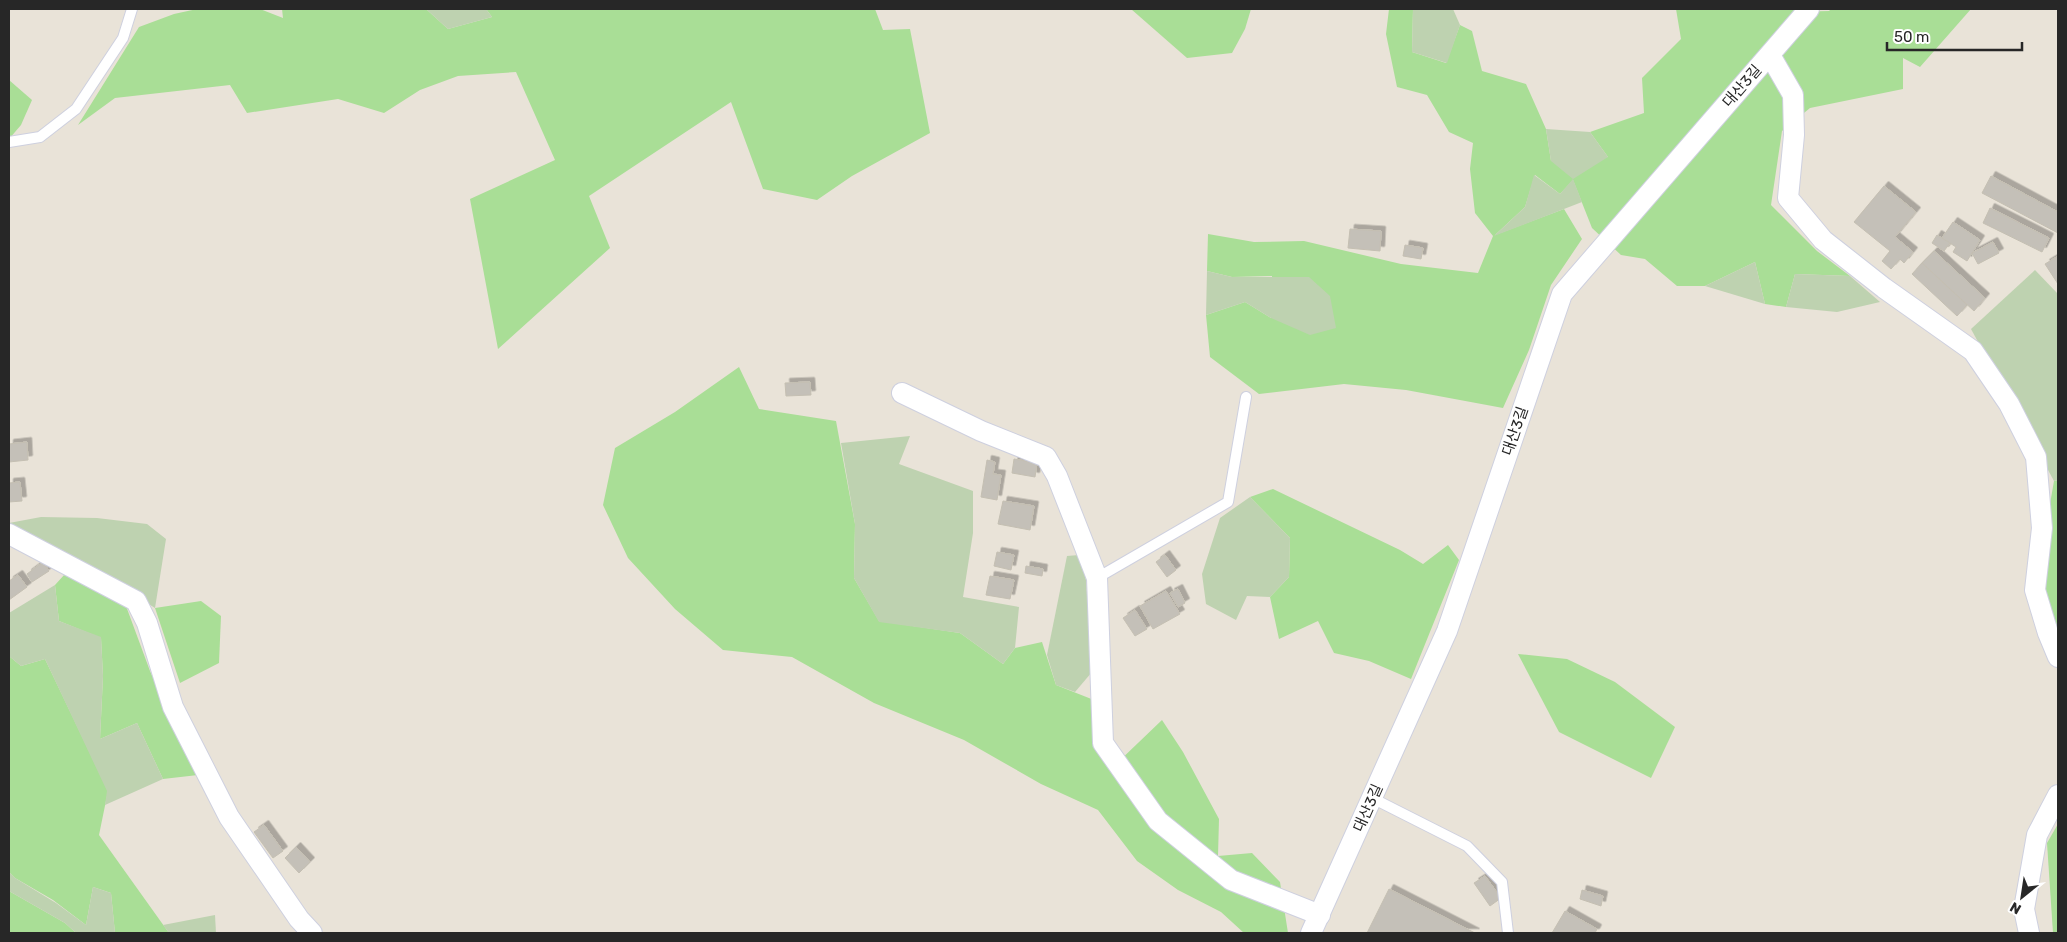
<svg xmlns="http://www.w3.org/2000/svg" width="2067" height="942" font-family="Rubik,'Noto Sans KR',sans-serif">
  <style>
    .green { fill: #a9de96 }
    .cemetery { fill: #bed2b0 }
    .building { fill: #c4c0b8; stroke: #c4bfb2; filter: url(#shadow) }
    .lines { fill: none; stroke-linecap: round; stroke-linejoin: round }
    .lane-casing { stroke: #ced0df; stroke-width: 12 }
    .street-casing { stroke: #ced0df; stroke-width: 22 }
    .lane { stroke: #fff; stroke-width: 10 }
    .street { stroke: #fff; stroke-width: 20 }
    .labels { text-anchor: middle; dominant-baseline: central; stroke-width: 4; stroke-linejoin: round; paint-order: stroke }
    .street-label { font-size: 15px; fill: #272727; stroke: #fff }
  </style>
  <defs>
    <filter id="shadow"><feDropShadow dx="4.5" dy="-4.5" stdDeviation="0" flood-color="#0004"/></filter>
  </defs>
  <rect width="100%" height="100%" fill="#e9e3d8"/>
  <!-- green -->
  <g class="green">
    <path d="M197 9H260L283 18 282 9H426L448 29 492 17 486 9H875L883 30 910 29 930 133 852 176 817 200 763 189 731 102 589 196 610 248 498 349 470 199 555 160 516 72 458 76 420 90 384 113 338 99 247 113 230 85 115 98 78 125 139 27 174 14Z"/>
    <path d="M1131 9H1251L1245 29 1232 53 1187 58Z"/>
    <path d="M1389 9H1413L1412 52 1446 63 1460 25 1472 31 1482 71 1526 84 1546 129 1551 161 1608 157 1590 132 1644 113 1642 78 1681 39 1676 9H1798L1795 12 1829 11 1831 9H1971L1920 67 1903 58V89L1810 108 1782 131 1771 205 1817 251 1850 276 1795 274 1786 307 1765 304 1755 262 1705 286H1677L1645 259 1621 255 1592 228 1573 180 1560 194 1535 175 1525 207 1495 235 1564 209 1582 239 1551 285 1529 350 1503 408 1406 390 1344 384 1259 394 1210 357 1206 315 1245 302 1271 318 1272 276 1232 277 1207 271 1208 234 1254 242 1304 241 1401 264 1478 273 1493 236 1475 213 1470 169 1473 143 1449 132 1427 95 1397 87 1386 34Z"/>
    <path d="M9 80 32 100 21 125 9 139Z"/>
    <path d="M739 367 759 409 836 421 855 524 854 578 879 621 960 633 1003 664 1015 648 1042 642 1056 685 1099 702 1114 766 1162 720 1183 752 1219 819 1218 856 1252 853 1280 882 1288 933H1244L1221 912 1178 890 1137 861 1098 810 1041 784 964 740 874 703 792 657 723 650 675 609 628 558 603 505 615 448 675 412Z"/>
    <path d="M2058 480V640L2035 590 2054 481Z"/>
    <path d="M1273 489 1400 550 1423 564 1448 545 1459 560 1411 679 1369 661 1334 653 1318 621 1279 639 1270 597 1289 577 1290 538 1250 497Z"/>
    <path d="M65 574 126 606 150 671 198 775 163 779 137 723 100 739 103 676 101 638 59 621 55 585Z"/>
    <path d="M201 601 221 616 219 663 180 683 155 608Z"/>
    <path d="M1518 654 1567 659 1615 682 1675 727 1651 778 1559 732Z"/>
    <path d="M9 656 21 666 45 659 108 791 99 835 169 933H115L111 893 93 887 86 925 53 900 15 878 9 872Z"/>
    <path d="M2058 824V933H2053L2047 843Z"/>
    <path d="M9 891 65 923 76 933H9Z"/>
  </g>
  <!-- cemetery -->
  <g class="cemetery">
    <path d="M426 9H486L492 17 448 29Z"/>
    <path d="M1413 9H1453L1460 25 1447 63 1412 52Z"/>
    <path d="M1546 129 1590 132 1608 157 1573 179 1582 202 1494 236 1525 207 1534 175 1560 194 1573 179 1551 161Z"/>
    <path d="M1755 262 1765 304 1705 286Z"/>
    <path d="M2035 270 2058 294V480L2054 481 1971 329Z"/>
    <path d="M1207 271 1232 277H1309L1330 296 1336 328 1310 335 1271 318 1245 302 1206 315Z"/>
    <path d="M1795 274 1850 276 1880 302 1837 312 1786 307Z"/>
    <path d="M910 436 899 464 973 491V533L963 597 1019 607 1015 648 1003 664 960 633 879 622 854 578 855 524 841 443Z"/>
    <path d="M1250 497 1290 538 1289 577 1270 597 1247 596 1236 620 1206 604 1202 574 1220 518Z"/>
    <path d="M41 517 97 518 147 524 166 539 155 608 93 569 9 526V523Z"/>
    <path d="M1079 555 1086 580 1092 672 1075 692 1056 685 1047 655 1067 556Z"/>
    <path d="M55 585 59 621 101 637 103 676 100 739 137 723 163 779 105 805 107 791 45 659 21 666 9 656V613Z"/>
    <path d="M9 872 15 878 56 903 86 925 93 887 111 893 115 933H76L65 923 9 891Z"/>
    <path d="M215 915 216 933H169L163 925Z"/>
  </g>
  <!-- building -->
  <g class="building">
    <path d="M1991 176 2058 212V233L1982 193Z"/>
    <path d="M1884 186 1916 212 1895 237 1913 252 1904 263 1900 259 1891 269 1882 261 1890 251 1854 222Z"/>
    <path d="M1990 208 2049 238 2042 252 1983 223Z"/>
    <path d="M1953 222 1980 240 1967 261 1953 252 1956 247 1942 238Z"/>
    <path d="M1350 229 1381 231 1380 251 1348 248Z"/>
    <path d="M1937 235 1950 243 1944 251 1932 243Z"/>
    <path d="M1993 242 1999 253 1978 264 1972 253Z"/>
    <path d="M1405 245 1423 248 1421 259 1403 256Z"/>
    <path d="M1934 251 1985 298 1974 311 1922 263Z"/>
    <path d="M2058 256V284L2045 264Z"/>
    <path d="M1922 263 1967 305 1957 316 1912 274Z"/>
    <path d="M810 382 811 395 786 396 785 383Z"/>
    <path d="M27 442 28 460 9 462V444Z"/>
    <path d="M1014 459 1037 463 1035 477 1012 473Z"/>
    <path d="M987 460 995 462 993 474 1001 475 997 500 981 497Z"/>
    <path d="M20 482 22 501 9 502V483Z"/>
    <path d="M1003 501 1034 506 1030 530 998 524Z"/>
    <path d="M997 552 1014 555 1011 570 994 566Z"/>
    <path d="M1165 555 1176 570 1167 577 1156 562Z"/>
    <path d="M43 562 49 571 32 582 27 574Z"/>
    <path d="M1026 566 1043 569 1042 576 1025 573Z"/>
    <path d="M18 575 27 587 9 600V581Z"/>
    <path d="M990 576 1014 580 1010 599 986 595Z"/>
    <path d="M1178 589 1185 603 1178 607 1170 593Z"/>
    <path d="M1166 591 1180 614 1153 629 1140 606Z"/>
    <path d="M1135 610 1147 629 1135 636 1123 618Z"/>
    <path d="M264 825 283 851 273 858 254 832Z"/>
    <path d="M296 847 310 862 299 873 285 858Z"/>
    <path d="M1485 876 1501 898 1490 906 1474 883Z"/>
    <path d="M1389 889 1475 933H1367Z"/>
    <path d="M1582 890 1603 896 1601 906 1580 899Z"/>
    <path d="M1565 911 1597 929 1595 933H1552Z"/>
  </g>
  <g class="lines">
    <!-- lane casing -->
    <g class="lane-casing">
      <g id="lane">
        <path d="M9 142 40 137 76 109 123 38 132 9"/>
        <path d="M1097 578 1228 502 1246 397"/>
        <path d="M1372 798 1467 846 1502 882 1508 933"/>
      </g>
    </g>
    <!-- street casing -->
    <g class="street-casing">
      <g id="street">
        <path d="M1770 55 1793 95 1794 135 1788 198 1823 240 1884 288 1973 351 2009 404 2036 457 2042 528 2035 590 2048 633 2058 657"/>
        <path d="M902 393 981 431 1046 457 1057 476 1097 578 1103 743 1158 821 1231 880 1320 915"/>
        <path d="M9 534 136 601 147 623 173 707 229 817 299 919 312 933"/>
        <path d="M1311 933 1447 631 1562 294 1809 9"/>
        <path d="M2029 933 2024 909 2037 835 2058 795"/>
      </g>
    </g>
    <!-- lane -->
    <use href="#lane" class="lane"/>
    <!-- street -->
    <use href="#street" class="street"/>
  </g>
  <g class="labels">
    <!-- street labels -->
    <g class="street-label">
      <text transform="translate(1742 86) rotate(-49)">대산3길</text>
      <text transform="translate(1515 431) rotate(-71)">대산3길</text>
      <text transform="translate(1368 808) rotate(-66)">대산3길</text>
    </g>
  </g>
  <!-- border -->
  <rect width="2067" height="942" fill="none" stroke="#272727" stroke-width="20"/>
  <!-- north arrow -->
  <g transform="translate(2022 897) rotate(210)" stroke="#ffffff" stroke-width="4" paint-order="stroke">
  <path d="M0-4L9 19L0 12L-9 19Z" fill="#272727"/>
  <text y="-8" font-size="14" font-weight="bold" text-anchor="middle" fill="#272727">N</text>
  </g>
  <!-- scale -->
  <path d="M1887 42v8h135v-8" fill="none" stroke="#272727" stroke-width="2.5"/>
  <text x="1894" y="42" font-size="15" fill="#272727" stroke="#ffffff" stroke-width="4" paint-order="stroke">50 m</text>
</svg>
